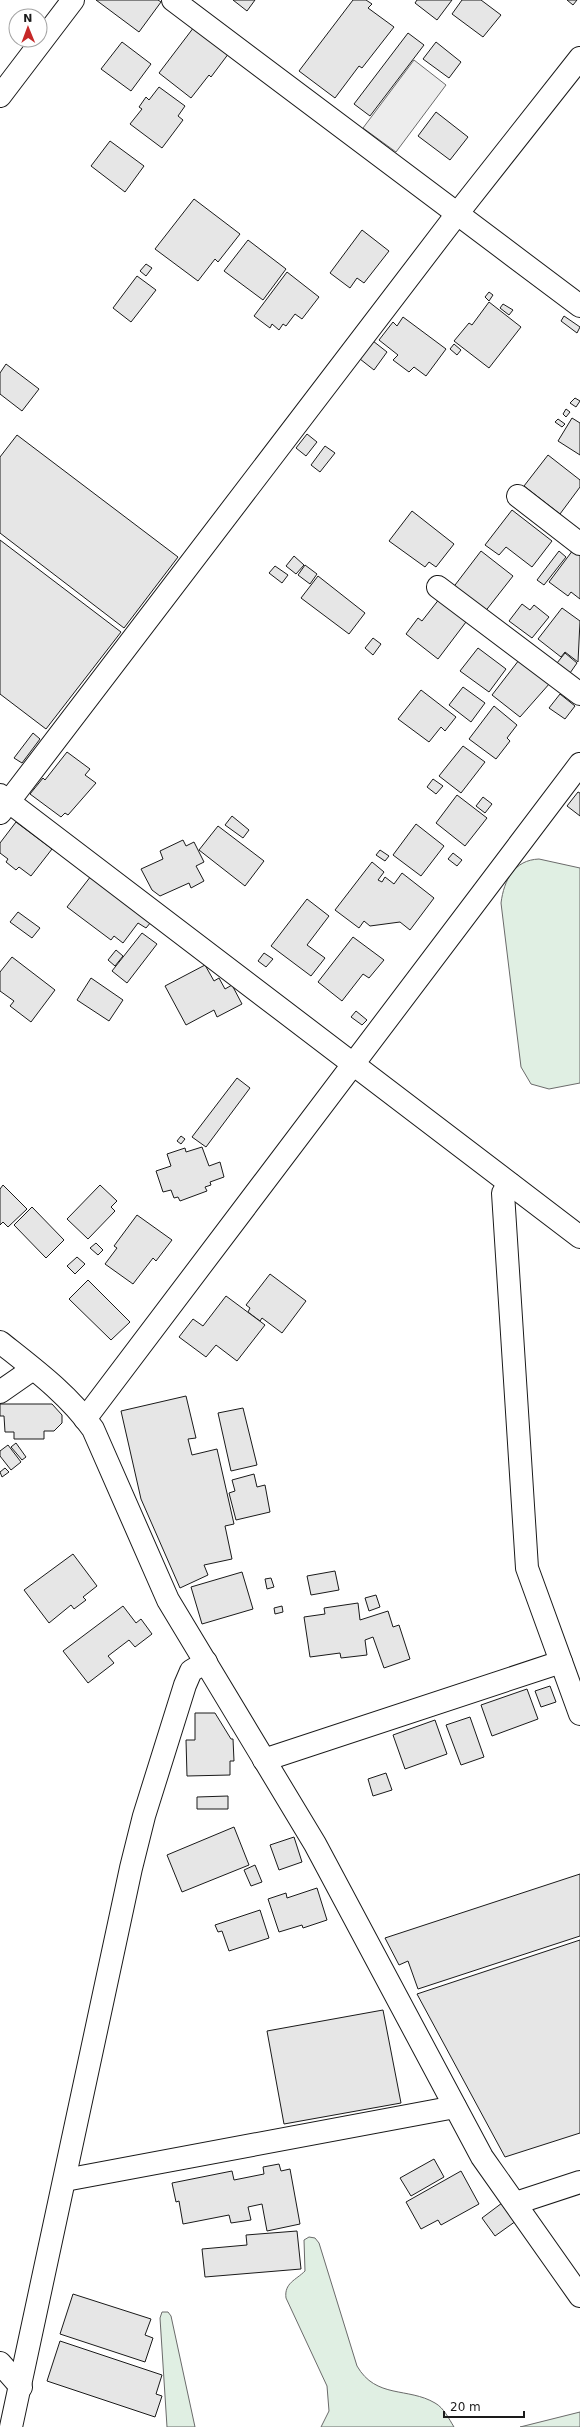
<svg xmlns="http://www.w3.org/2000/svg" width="580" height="2427" font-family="'DejaVu Sans',sans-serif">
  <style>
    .green { fill: #e0efe3; stroke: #6a6a6a }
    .parking { fill: #ededed; stroke: #6a6a6a }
    .building { fill: #e6e6e6; stroke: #1a1a1a }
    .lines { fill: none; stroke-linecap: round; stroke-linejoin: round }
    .minor-casing { stroke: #1a1a1a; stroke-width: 24 }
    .minor { stroke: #fff; stroke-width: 22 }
  </style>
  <rect width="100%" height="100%" fill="#fff"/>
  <!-- green -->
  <g class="green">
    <path d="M539 859 580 868V1083L549 1089 531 1084 521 1067 501 903C504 880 514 860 539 859Z"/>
    <path d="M309 2237 315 2238 319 2243 357 2366C376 2399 408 2387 435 2403 444 2408 449 2419 454 2427H321L329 2411 327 2386 286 2298C284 2283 296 2280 305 2271L304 2240Z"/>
    <path d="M162 2312H168L171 2316 195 2427H167L160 2318Z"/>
    <path d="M580 2412V2427H520Z"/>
  </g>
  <!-- parking -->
  <path class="parking" d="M414 60 446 85 396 152 363 128Z"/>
  <!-- building -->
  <g class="building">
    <path d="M96 0H158L161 2 139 32Z"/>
    <path d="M233 0H255L247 11Z"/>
    <path d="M353 0H366L372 4 368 8 394 27 362 68 359 66 335 98 299 71Z"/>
    <path d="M417 0H452L437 20 415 3Z"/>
    <path d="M462 0H481L501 15 483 37 452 14Z"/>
    <path d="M567 0H577L573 5Z"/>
    <path d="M194 27 229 53 211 77 209 75 191 98 159 73Z"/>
    <path d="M408 33 424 45 370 116 354 104Z"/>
    <path d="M122 42 151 64 131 91 101 69Z"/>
    <path d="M436 42 461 62 449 78 423 59Z"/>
    <path d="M159 87 185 106 178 116 183 120 162 148 130 124 142 109 139 107 146 97 149 100Z"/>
    <path d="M436 112 468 137 450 160 418 136Z"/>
    <path d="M110 141 144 166 125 192 91 166Z"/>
    <path d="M194 199 240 234 218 262 215 259 198 281 155 249Z"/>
    <path d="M362 230 389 251 364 283 357 278 350 288 330 273Z"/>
    <path d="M248 240 286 269 263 300 224 271Z"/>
    <path d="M146 264 152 268 146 276 140 271Z"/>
    <path d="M287 272 319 297 302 319 295 314 286 326 283 324 279 330 272 324 270 328 254 316Z"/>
    <path d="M137 276 156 290 131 322 113 308Z"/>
    <path d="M489 292 493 295 489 301 485 297Z"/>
    <path d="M489 302 521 327 489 368 454 341 469 323 472 325Z"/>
    <path d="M503 304 513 310 509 315 500 308Z"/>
    <path d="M564 316 580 327 577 333 561 321Z"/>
    <path d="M403 317 446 349 426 376 414 367 409 372 393 360 398 355 379 340 393 322 397 326Z"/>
    <path d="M373 341 387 352 374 370 360 359Z"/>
    <path d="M454 344 461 350 457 355 450 349Z"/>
    <path d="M6 364 39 389 22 411 0 394V373Z"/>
    <path d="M575 398 580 401 576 407 570 403Z"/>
    <path d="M566 409 570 412 566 417 563 414Z"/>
    <path d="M572 418 580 423V455L558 441Z"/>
    <path d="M558 419 565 424 562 427 555 422Z"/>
    <path d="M307 434 317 442 306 456 296 448Z"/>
    <path d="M17 435 178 557 124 628 0 533V457Z"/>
    <path d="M325 446 335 453 320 472 311 465Z"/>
    <path d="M548 455 580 480V487L560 514 524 486Z"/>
    <path d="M512 510 552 541 532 567 506 547 499 555 485 545Z"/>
    <path d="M412 511 454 544 436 567 429 562 425 567 389 541Z"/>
    <path d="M0 540 121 632 46 729 0 694Z"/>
    <path d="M573 550 580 555V599L571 592 568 596 549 582Z"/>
    <path d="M481 551 513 576 484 613 452 589Z"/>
    <path d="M559 551 566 557 544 585 537 580Z"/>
    <path d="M294 556 304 565 296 574 286 566Z"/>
    <path d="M305 565 317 574 310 584 298 575Z"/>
    <path d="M275 566 288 575 282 583 269 573Z"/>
    <path d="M318 576 365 613 349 634 301 598Z"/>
    <path d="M440 598 466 622 438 659 406 634 418 618 422 621Z"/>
    <path d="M522 604 530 610 534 605 549 617 532 638 509 621Z"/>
    <path d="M562 608 580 621 578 662 565 652 561 657 538 639Z"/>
    <path d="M373 638 381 644 373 655 365 648Z"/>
    <path d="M478 648 506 669 489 692 460 671Z"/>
    <path d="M565 653 577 663 570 673 557 663Z"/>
    <path d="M519 660 550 683 520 717 492 695Z"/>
    <path d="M463 687 485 703 471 722 449 705Z"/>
    <path d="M421 690 456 717 445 731 441 727 429 742 398 719Z"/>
    <path d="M560 694 575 706 565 719 549 708Z"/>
    <path d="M494 706 517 725 507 738 510 741 496 759 469 739Z"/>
    <path d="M33 733 40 739 22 763 14 758Z"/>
    <path d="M463 746 485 762 461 793 439 776Z"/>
    <path d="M67 752 90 769 85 775 96 783 68 815 65 813 61 817 30 794 43 778 45 780Z"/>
    <path d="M433 779 443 786 436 794 427 787Z"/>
    <path d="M578 792 580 793V816L567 806Z"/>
    <path d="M457 795 487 818 465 846 436 823Z"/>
    <path d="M483 797 492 804 485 813 476 806Z"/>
    <path d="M232 816 249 830 243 838 225 825Z"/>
    <path d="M16 822 52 849 31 876 19 867 16 870 6 862 8 859 0 853V843Z"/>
    <path d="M416 824 444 846 421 876 393 855Z"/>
    <path d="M218 826 264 861 245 886 199 850Z"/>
    <path d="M183 840 186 846 194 842 204 862 196 866 204 881 191 888 189 883 160 896 152 890 141 869 163 859 160 851Z"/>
    <path d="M380 850 389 856 385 861 376 855Z"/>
    <path d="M453 853 462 860 457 866 448 859Z"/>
    <path d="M372 862 384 872 378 880 382 882 385 877 394 884 402 873 434 898 410 930 400 922 370 926 364 921 359 928 335 910Z"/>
    <path d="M91 876 151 922 146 928 138 923 123 943 114 936 111 940 67 907Z"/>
    <path d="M307 899 329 916 307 945 325 958 311 976 271 946Z"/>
    <path d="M18 912 40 928 32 938 10 922Z"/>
    <path d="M142 933 157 944 127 983 112 971Z"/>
    <path d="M353 937 384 960 369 978 363 974 342 1001 318 982Z"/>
    <path d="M116 950 123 956 115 966 108 960Z"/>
    <path d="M264 953 273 959 266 967 258 961Z"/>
    <path d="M12 957 55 990 31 1022 10 1006 14 1001 0 991V972Z"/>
    <path d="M205 965 214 981 219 978 225 989 232 985 242 1004 217 1017 214 1010 186 1025 165 986Z"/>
    <path d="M91 978 123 1000 109 1021 77 1000Z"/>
    <path d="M356 1011 367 1020 362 1025 351 1017Z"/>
    <path d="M237 1078 250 1088 206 1147 192 1137Z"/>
    <path d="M181 1136 185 1139 181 1144 177 1141Z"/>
    <path d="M202 1147 209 1166 220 1162 224 1177 210 1182 211 1185 205 1187 207 1191 180 1201 178 1197 174 1198 171 1190 163 1192 156 1171 171 1166 167 1154 185 1148 186 1152Z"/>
    <path d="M3 1185 27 1209 8 1227 3 1222 0 1225V1189Z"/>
    <path d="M100 1185 117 1201 111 1207 115 1211 88 1239 67 1219Z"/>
    <path d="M32 1207 64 1240 46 1258 14 1225Z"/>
    <path d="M137 1215 172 1240 156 1261 153 1258 133 1284 105 1264 117 1248 114 1246Z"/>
    <path d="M96 1243 103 1250 98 1255 90 1248Z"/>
    <path d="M77 1257 85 1264 75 1274 67 1266Z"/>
    <path d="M270 1274 306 1301 282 1333 262 1318 260 1321 248 1312 250 1308 246 1305Z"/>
    <path d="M88 1280 130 1322 111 1340 69 1299Z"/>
    <path d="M226 1296 265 1325 237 1361 216 1345 206 1357 179 1337 193 1319 203 1326Z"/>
    <path d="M186 1396 196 1438 188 1439 192 1455 217 1449 234 1524 225 1526 232 1559 204 1565 208 1575 180 1588 141 1499 121 1411Z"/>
    <path d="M0 1404H52L62 1415V1423L54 1431H44V1439H14V1432H5L4 1416H0Z"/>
    <path d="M243 1408 257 1465 231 1471 218 1413Z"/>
    <path d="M16 1443 26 1457 22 1460 11 1447Z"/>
    <path d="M8 1445 21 1462 11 1470 0 1456V1451Z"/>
    <path d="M5 1468 9 1472 2 1477 0 1472Z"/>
    <path d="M254 1474 257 1487 265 1485 270 1512 236 1520 229 1493 235 1491 232 1480Z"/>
    <path d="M73 1554 97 1586 83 1597 86 1600 74 1609 71 1605 49 1623 24 1590Z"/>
    <path d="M335 1571 339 1590 311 1595 307 1576Z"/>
    <path d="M242 1572 253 1609 202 1624 191 1587Z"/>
    <path d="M271 1578 274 1587 267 1589 265 1579Z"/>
    <path d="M376 1595 380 1607 369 1611 365 1598Z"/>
    <path d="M358 1603 360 1620 388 1611 393 1627 399 1625 410 1659 384 1668 373 1637 365 1640 367 1655 341 1658 340 1653 310 1657 304 1617 325 1614 324 1608Z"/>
    <path d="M123 1606 136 1623 141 1619 152 1634 135 1647 129 1640 108 1656 114 1663 88 1683 63 1651Z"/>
    <path d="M282 1606 283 1612 275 1614 274 1608Z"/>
    <path d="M550 1686 556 1702 541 1707 535 1691Z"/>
    <path d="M527 1689 538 1719 492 1736 481 1705Z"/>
    <path d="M195 1713H215L231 1739H233L234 1761H230V1775L187 1776 186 1740H195Z"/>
    <path d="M470 1717 484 1757 461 1765 446 1725Z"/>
    <path d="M435 1720 447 1754 405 1769 393 1735Z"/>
    <path d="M386 1773 392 1790 373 1796 368 1779Z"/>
    <path d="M228 1796V1809H197V1797Z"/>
    <path d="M234 1827 249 1865 182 1892 167 1855Z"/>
    <path d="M294 1837 302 1862 279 1870 270 1845Z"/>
    <path d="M255 1865 262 1882 251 1886 244 1870Z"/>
    <path d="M580 1874V1936L418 1989 408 1961 399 1965 385 1938Z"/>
    <path d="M317 1888 327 1920 303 1928 302 1925 279 1932 268 1899 286 1893 287 1898Z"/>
    <path d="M260 1910 269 1938 229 1951 222 1931 218 1932 215 1925Z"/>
    <path d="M580 1940V2133L505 2157 417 1994Z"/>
    <path d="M383 2010 401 2103 284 2124 267 2031Z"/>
    <path d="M434 2159 444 2177 411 2196 400 2178Z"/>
    <path d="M279 2164 281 2171 290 2169 300 2224 267 2231 262 2204 248 2207 251 2220 231 2223 229 2215 183 2224 179 2201 176 2202 172 2183 232 2171 234 2180 264 2174 263 2167Z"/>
    <path d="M461 2171 479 2204 441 2225 438 2220 421 2229 406 2202Z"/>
    <path d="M502 2203 516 2221 495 2236 482 2218Z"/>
    <path d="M297 2231 301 2269 205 2277 202 2249 247 2245 246 2235Z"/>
    <path d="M73 2294 151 2319 145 2335 153 2338 145 2362 60 2334Z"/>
    <path d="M60 2341 162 2375 156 2394 162 2396 155 2417 47 2381Z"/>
  </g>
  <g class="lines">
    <!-- minor casing -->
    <g class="minor-casing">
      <g id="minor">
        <path d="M173 0 580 306"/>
        <path d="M0 96 73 0"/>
        <path d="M518 496 580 544"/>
        <path d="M438 587 580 694"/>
        <path d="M0 795 580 1237"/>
        <path d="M0 813 457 214 580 58"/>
        <path d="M510 1184 503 1193 527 1568 580 1714"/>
        <path d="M0 1342C34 1369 68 1394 93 1429L168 1600 315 1844 482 2157 580 2296"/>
        <path d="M0 1392 33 1369"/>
        <path d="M85 1419 580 764"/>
        <path d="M264 1760 561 1662"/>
        <path d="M65 2180 455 2107"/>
        <path d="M516 2203 580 2182"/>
        <path d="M0 2363 21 2387"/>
        <path d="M11 2427 131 1868 144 1816 185 1685 191 1671 206 1662"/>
      </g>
    </g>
    <!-- minor -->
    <use href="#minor" class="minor"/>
  </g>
  <!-- north arrow -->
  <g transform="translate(28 28) rotate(359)"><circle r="19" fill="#ffffff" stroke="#a3a3a3"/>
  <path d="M0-3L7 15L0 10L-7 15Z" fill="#c62828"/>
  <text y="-6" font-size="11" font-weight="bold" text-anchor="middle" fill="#1a1a1a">N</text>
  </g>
  <!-- scale -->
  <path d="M444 2411v6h80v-6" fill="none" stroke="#1a1a1a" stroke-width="2"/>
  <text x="450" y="2411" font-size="12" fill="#1a1a1a" stroke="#ffffff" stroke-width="3" paint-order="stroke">20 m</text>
</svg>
